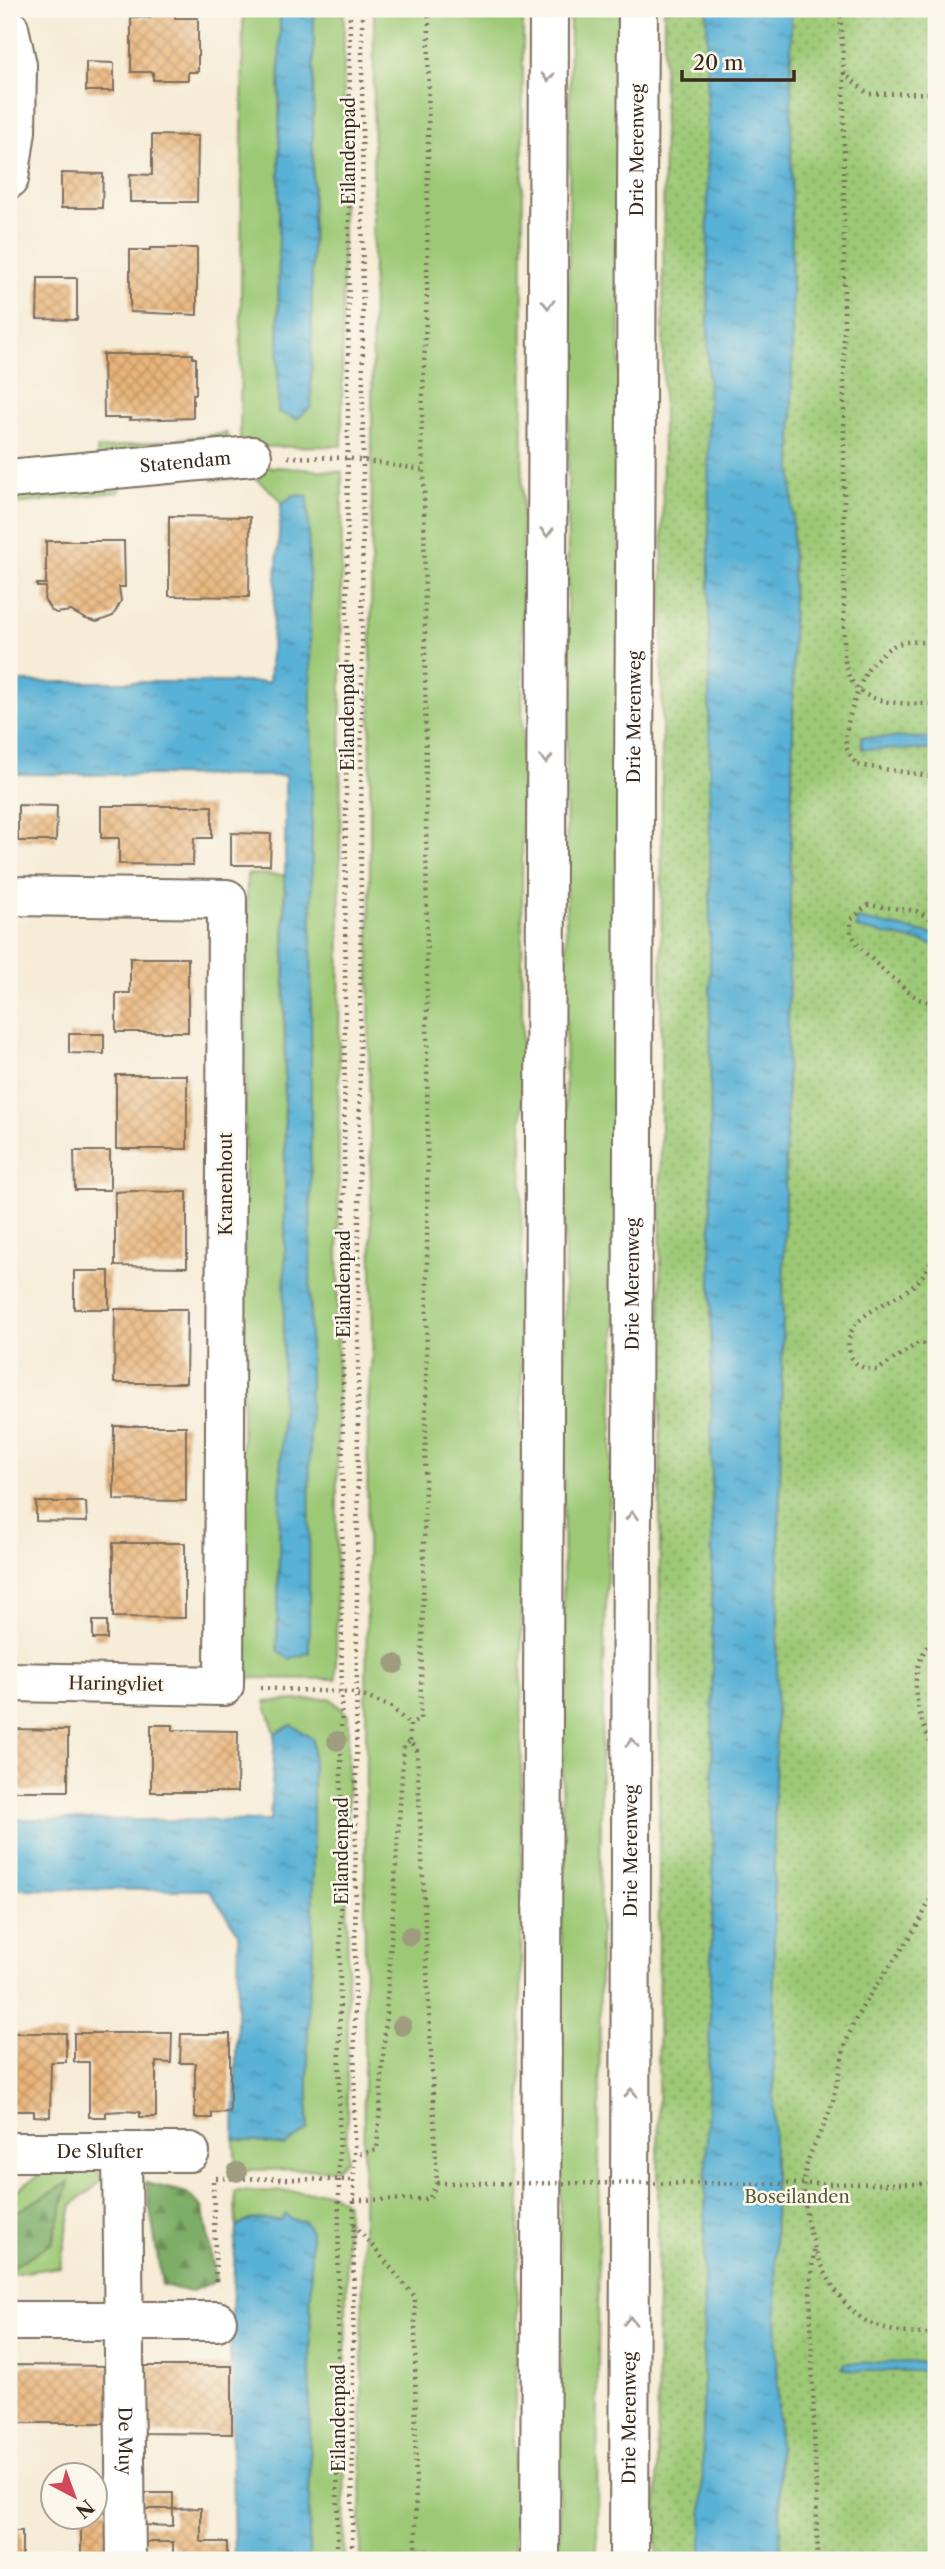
<svg xmlns="http://www.w3.org/2000/svg" width="945" height="2569" font-family="'Libre Caslon Text',serif">
  <style>
    .grass { fill: #9dc976; stroke: #6c7a4a; stroke-width: 2 }
    .forest { fill: url(#forest-firs); stroke: #5c6c42; stroke-width: 2 }
    .park { fill: url(#park-dots); stroke: #6c7a4a; stroke-width: 2 }
    .garden { fill: url(#garden-furrows); stroke: #6c7a4a; stroke-width: 2 }
    .water { fill: url(#water-ripples); stroke: #4a6e7a; stroke-width: 2 }
    .building { fill: url(#building-cross-hatch) }
    .lines { fill: none; stroke-linecap: round; stroke-linejoin: round }
    .street-casing { stroke: #7c6e5f; stroke-width: 42 }
    .highway-casing { stroke: #7c6e5f; stroke-width: 42 }
    .path { stroke: #7c6e5f; stroke-width: 4.5; stroke-dasharray: 2 5; stroke-linecap: butt }
    .street { stroke: #fff; stroke-width: 38 }
    .highway { stroke: #fff; stroke-width: 38 }
    .path-bridge { stroke: #7c6e5f; stroke-width: 4.5; stroke-dasharray: 2 5; stroke-linecap: butt }
    .tree { fill: #9f9c80 }
    .oneway { stroke: #a79f9a }
    .labels { text-anchor: middle; dominant-baseline: central; stroke-width: 5; stroke-linejoin: round; paint-order: stroke }
    .street-label { font-size: 18px; fill: #3b2a1e; stroke: #fbf7ec }
    .park-label { font-size: 18px; fill: #585a38; stroke: #fbf7ec }
  </style>
  <defs>
    <pattern id="forest-firs" width="22" height="20" patternUnits="userSpaceOnUse" patternTransform="scale(1.75)"><rect width="22" height="20" fill="#7ead67"/><path d="M5 1l3.5 6h-7zM16 11l3.5 6h-7z" fill="#688d54"/></pattern>
    <pattern id="park-dots" width="8" height="8" patternUnits="userSpaceOnUse" patternTransform="scale(1.75)"><rect width="8" height="8" fill="#9dc976"/><path d="M2 2h.1M6 6h.1" fill="none" stroke="#81a360" stroke-width="1.8" stroke-linecap="round"/></pattern>
    <pattern id="garden-furrows" width="10" height="10" patternUnits="userSpaceOnUse" patternTransform="scale(1.75)"><rect width="10" height="10" fill="#9dc976"/><path d="M-1 1l2-2M0 10L10 0M9 11l2-2" fill="none" stroke="#81a360"/></pattern>
    <pattern id="water-ripples" width="26" height="14" patternUnits="userSpaceOnUse" patternTransform="scale(1.75)"><rect width="26" height="14" fill="#59b1d6"/><path d="M2 4q2-2 4 0t4 0M15 11q2-2 4 0t4 0" fill="none" stroke="#4b90ad"/></pattern>
    <pattern id="building-cross-hatch" width="8" height="8" patternUnits="userSpaceOnUse" patternTransform="scale(1.75)"><rect width="8" height="8" fill="#e9b57a"/><path d="M0 0l8 8M0 8l8-8" fill="none" stroke="#be9363"/></pattern>
  </defs>
  <rect width="100%" height="100%" fill="#fbf7ec"/>
  <filter id="ink" filterUnits="userSpaceOnUse"><feTurbulence type="fractalNoise" baseFrequency=".0143" numOctaves="2"/><feDisplacementMap in="SourceGraphic" scale="14" xChannelSelector="R" yChannelSelector="G"/><feConvolveMatrix kernelMatrix="1 2 1 2 8 2 1 2 1" color-interpolation-filters="sRGB"/></filter>
  <filter id="wash" filterUnits="userSpaceOnUse"><feTurbulence type="fractalNoise" baseFrequency=".00686" numOctaves="4" result="noise"/><feDisplacementMap in="SourceGraphic" scale="28" xChannelSelector="R" yChannelSelector="G"/><feGaussianBlur stdDeviation="1.57" result="paint"/><feColorMatrix in="noise" values="0 0 0 0 0 0 0 0 0 0 0 0 0 0 0 0 0 1.4 0 .05"/><feComposite in="paint" operator="in"/></filter>
  <g filter="url(#wash)">
    <rect width="100%" height="100%" fill="#f6ecd7"/>
    <!-- grass -->
    <g class="grass">
      <path d="M243 9H280L278 411 297 419 311 407 314 9H344L342 446 249 447 240 443Z"/>
      <path d="M374 9H523L521 2169 514 2428 515 2560H361L368 1402 373 1342 369 1059Z"/>
      <path d="M570 9H620L619 1221 601 1759 597 2560H559Z"/>
      <path d="M276 467 342 472 336 1679 240 1678 247 874 284 875 285 1263 277 1650 308 496 294 495 281 504 279 498 254 477 213 480 214 469Z"/>
      <path d="M118 483 120 492 9 505V492Z"/>
      <path d="M330 1698 348 1715 347 2159 335 2169 236 2170 234 2139 285 2146 308 2004 313 1953V1828L292 1725 275 1733 265 1702Z"/>
      <path d="M52 2166 97 2168 102 2181 72 2205 60 2267 9 2274V2196Z"/>
      <path d="M235 2191 329 2192 347 2204 344 2560H309L311 2231 252 2219 236 2227Z"/>
    </g>
    <!-- forest -->
    <g class="forest">
      <path d="M69 2182 52 2243 9 2269V2214L14 2213Z"/>
      <path d="M146 2183 187 2193 203 2208 216 2281 190 2292 162 2285Z"/>
    </g>
    <!-- park -->
    <path class="park" d="M664 9H936V2560H657Z"/>
    <!-- garden -->
    <path class="garden" d="M227 433 225 443 98 459 97 449Z"/>
    <!-- water -->
    <g class="water">
      <path d="M280 9H314L311 407 297 419 278 412Z"/>
      <path d="M707 9H791L793 731 774 1842V2196L781 2560H702L704 2257 713 1888Z"/>
      <path d="M294 495 308 496 312 770 309 1653 289 1659 277 1650 285 1263V776L9 774V682H269L281 504Z"/>
      <path d="M861 737 936 738V750L862 749Z"/>
      <path d="M857 919 936 935V945L856 928Z"/>
      <path d="M292 1725 313 1739V1953L308 2004V2129L285 2146 234 2139 239 1934 209 1890 9 1889V1819L270 1821 275 1733Z"/>
      <path d="M286 2214 290 2219 304 2221 311 2231 309 2560H234L230 2351 236 2227 252 2219 281 2220Z"/>
      <path d="M936 2362V2371H853L841 2367 844 2363Z"/>
    </g>
    <g id="blocks">
      <!-- building -->
      <g class="building">
        <path d="M149 13H175V18H198V72H188V80H153V72H131V17L150 18Z"/>
        <path d="M86 62 114 63V91H86Z"/>
        <path d="M152 135 198 136 197 202H130V174L152 175Z"/>
        <path d="M61 173 103 174 102 208H61Z"/>
        <path d="M150 248H197V315L130 312V250H150Z"/>
        <path d="M38 278H77V320L37 319Z"/>
        <path d="M103 354H193V358H196V394H193V418L130 420 131 418H104Z"/>
        <path d="M169 516 250 517 249 597 169 596Z"/>
        <path d="M46 541H124L125 587H119L121 601 113 616 97 622 86 619 71 611 56 613 51 610 44 599 46 587H37V584H46Z"/>
        <path d="M18 805 57 806 56 841H18Z"/>
        <path d="M101 806H212V838H194L193 865 119 864V838H101Z"/>
        <path d="M231 833 271 834 270 865H231Z"/>
        <path d="M130 958H188V1032H116V993H130Z"/>
        <path d="M69 1034H104V1054L69 1053Z"/>
        <rect x="116" y="1075" width="71" height="74"/>
        <path d="M74 1151H110V1190H75Z"/>
        <path d="M129 1191 187 1192V1267L115 1266V1192Z"/>
        <rect x="74" y="1271" width="35" height="38"/>
        <path d="M115 1309H187L186 1383H114Z"/>
        <path d="M114 1426H186V1501L114 1500Z"/>
        <path d="M36 1502H86L87 1522 36 1521Z"/>
        <path d="M113 1543H185V1618L113 1617Z"/>
        <rect x="93" y="1621" width="14" height="18"/>
        <path d="M151 1725H173V1730L238 1731 237 1792H151Z"/>
        <path d="M9 1729 68 1730V1791H9Z"/>
        <path d="M9 2033H66V2062H51L50 2117 34 2116V2111H9Z"/>
        <path d="M74 2033H172L171 2063 156 2062V2117H140V2112L123 2111 106 2112V2117H89V2062H74Z"/>
        <path d="M181 2034H230V2112L212 2113V2118H195V2063H180Z"/>
        <path d="M9 2365 111 2366V2423H9Z"/>
        <path d="M144 2366H232V2434L144 2433Z"/>
        <path d="M143 2493H173V2509H144Z"/>
        <path d="M201 2508V2542H227V2560L173 2559V2542H143V2525L173 2526V2509Z"/>
        <path d="M94 2510H110V2560H81V2516H94Z"/>
        <rect x="9" y="2531" width="13" height="29"/>
      </g>
    </g>
  </g>
  <g filter="url(#ink)">
    <use href="#blocks" fill-opacity="0" stroke="#7c6e5f" stroke-width="2"/>
    <g class="lines">
      <!-- street casing -->
      <g class="street-casing">
        <g id="street">
          <path d="M9 28 17 65 16 131 9 179"/>
          <path id="s1" d="M9 479 252 456"/>
          <path d="M9 896 227 899 224 1686 9 1682"/>
          <path id="s2" d="M9 2152H190"/>
          <path id="s3" d="M122 2152 126 2560"/>
          <path d="M9 2321H217"/>
        </g>
      </g>
      <!-- highway casing -->
      <g class="highway-casing">
        <g id="highway">
          <path d="M540 2560 549 9"/>
          <path id="s4" d="M629 2560 634 783 638 9"/>
        </g>
      </g>
      <!-- path -->
      <g class="path">
        <path d="M840 9 844 73 868 94 936 93"/>
        <path d="M844 73V654C845 661 846 670 849 676 863 708 907 703 936 704"/>
        <path d="M288 457 347 458 424 470"/>
        <path d="M936 644C922 642 907 639 893 646 883 651 872 663 866 673 858 687 843 730 846 746 848 753 853 759 857 765L936 777"/>
        <path d="M936 922 916 911 868 905 851 919V933L859 947 884 971 918 999 936 1004"/>
        <path d="M936 1221C934 1238 935 1260 924 1274 920 1279 915 1285 909 1289 888 1304 837 1319 851 1356 855 1366 867 1370 878 1370L918 1343 936 1346"/>
        <path d="M936 1437C931 1453 927 1473 936 1488"/>
        <path d="M936 1635C902 1672 917 1715 936 1755"/>
        <path d="M260 1688 356 1693 391 1707 410 1725"/>
        <path d="M410 1741V1725L420 1719C432 1303 426 886 424 470L421 440 427 292 429 9"/>
        <path d="M936 1887C929 1901 923 1916 915 1929 895 1962 868 1992 852 2027 841 2051 839 2080 832 2104 826 2126 810 2148 806 2168 796 2213 823 2290 860 2317 882 2333 911 2334 936 2334"/>
        <path d="M216 2178 355 2180"/>
        <path d="M213 2181 216 2284"/>
        <path d="M931 2184H936"/>
        <path d="M354 2200 429 2199 437 2183 417 1751 410 1741 404 1746 377 2150 355 2155"/>
        <path d="M354 2224 415 2297 416 2560"/>
        <path d="M814 2250 810 2287 818 2560"/>
        <path d="M337 2560 350 9"/>
        <path d="M352 2560 363 460 362 9"/>
      </g>
      <!-- street -->
      <use href="#street" class="street"/>
      <!-- highway -->
      <use href="#highway" class="highway"/>
      <!-- path-bridge -->
      <path class="path-bridge" d="M437 2183 931 2184"/>
    </g>
    <!-- trees -->
    <g class="tree">
      <circle cx="395" cy="1664" r="10"/>
      <circle cx="337" cy="1741" r="10"/>
      <circle cx="410" cy="1936" r="10"/>
      <circle cx="402" cy="2026" r="10"/>
      <circle cx="237" cy="2172" r="10"/>
    </g>
    <!-- one-way arrows -->
    <defs><path id="oneway-chevron" d="M-2-3.5L2.5 0L-2 3.5" fill="none" stroke-width="1.6" stroke-linecap="round" stroke-linejoin="round" transform="scale(1.75)"/></defs>
    <g class="oneway">
      <use href="#oneway-chevron" transform="translate(548 77) rotate(90)"/>
      <use href="#oneway-chevron" transform="translate(548 304) rotate(90)"/>
      <use href="#oneway-chevron" transform="translate(547 532) rotate(90)"/>
      <use href="#oneway-chevron" transform="translate(546 759) rotate(90)"/>
      <use href="#oneway-chevron" transform="translate(632 1516) rotate(-90)"/>
      <use href="#oneway-chevron" transform="translate(632 1743) rotate(-90)"/>
      <use href="#oneway-chevron" transform="translate(631 2093) rotate(-90)"/>
      <use href="#oneway-chevron" transform="translate(630 2321) rotate(-90)"/>
    </g>
  </g>
  <g class="labels">
    <!-- street labels -->
    <g class="street-label">
      <text transform="translate(349 151) rotate(-90)">Eilandenpad</text>
      <text stroke="none"><textPath href="#s4" startOffset="2410">Drie Merenweg</textPath></text>
      <text stroke="none"><textPath href="#s1" startOffset="177">Statendam</textPath></text>
      <text transform="translate(348 717) rotate(-90)">Eilandenpad</text>
      <text stroke="none"><textPath href="#s4" startOffset="1843">Drie Merenweg</textPath></text>
      <text transform="translate(226 1184) rotate(-90)">Kranenhout</text>
      <text transform="translate(344 1284) rotate(-90)">Eilandenpad</text>
      <text stroke="none"><textPath href="#s4" startOffset="1276">Drie Merenweg</textPath></text>
      <text transform="translate(116 1684) rotate(1)">Haringvliet</text>
      <text transform="translate(342 1851) rotate(-90)">Eilandenpad</text>
      <text stroke="none"><textPath href="#s4" startOffset="709">Drie Merenweg</textPath></text>
      <text stroke="none"><textPath href="#s2" startOffset="91">De Slufter</textPath></text>
      <text transform="translate(339 2418) rotate(-90)">Eilandenpad</text>
      <text stroke="none"><textPath href="#s4" startOffset="142">Drie Merenweg</textPath></text>
      <text stroke="none"><textPath href="#s3" startOffset="289">De Muy</textPath></text>
    </g>
    <!-- park labels -->
    <g class="park-label">
      <text x="797" y="2197">Boseilanden</text>
    </g>
  </g>
  <!-- margin -->
  <rect width="945" height="2569" fill="none" stroke="#fbf7ec" stroke-width="35"/>
  <!-- north arrow -->
  <g transform="translate(74 2496) rotate(139)"><circle r="33" fill="#fbf7ec" stroke="#aea59a" stroke-width="2"/>
  <path d="M0-5L12 26L0 18L-12 26Z" fill="#d1495b"/>
  <text y="-10" font-size="19" font-weight="bold" text-anchor="middle" fill="#3b2a1e">N</text>
  </g>
  <!-- scale -->
  <path d="M682 70v10h112v-10" fill="none" stroke="#3b2a1e" stroke-width="3.5"/>
  <text x="693" y="70" font-size="21" fill="#3b2a1e" stroke="#fbf7ec" stroke-width="5" paint-order="stroke">20 m</text>
</svg>
